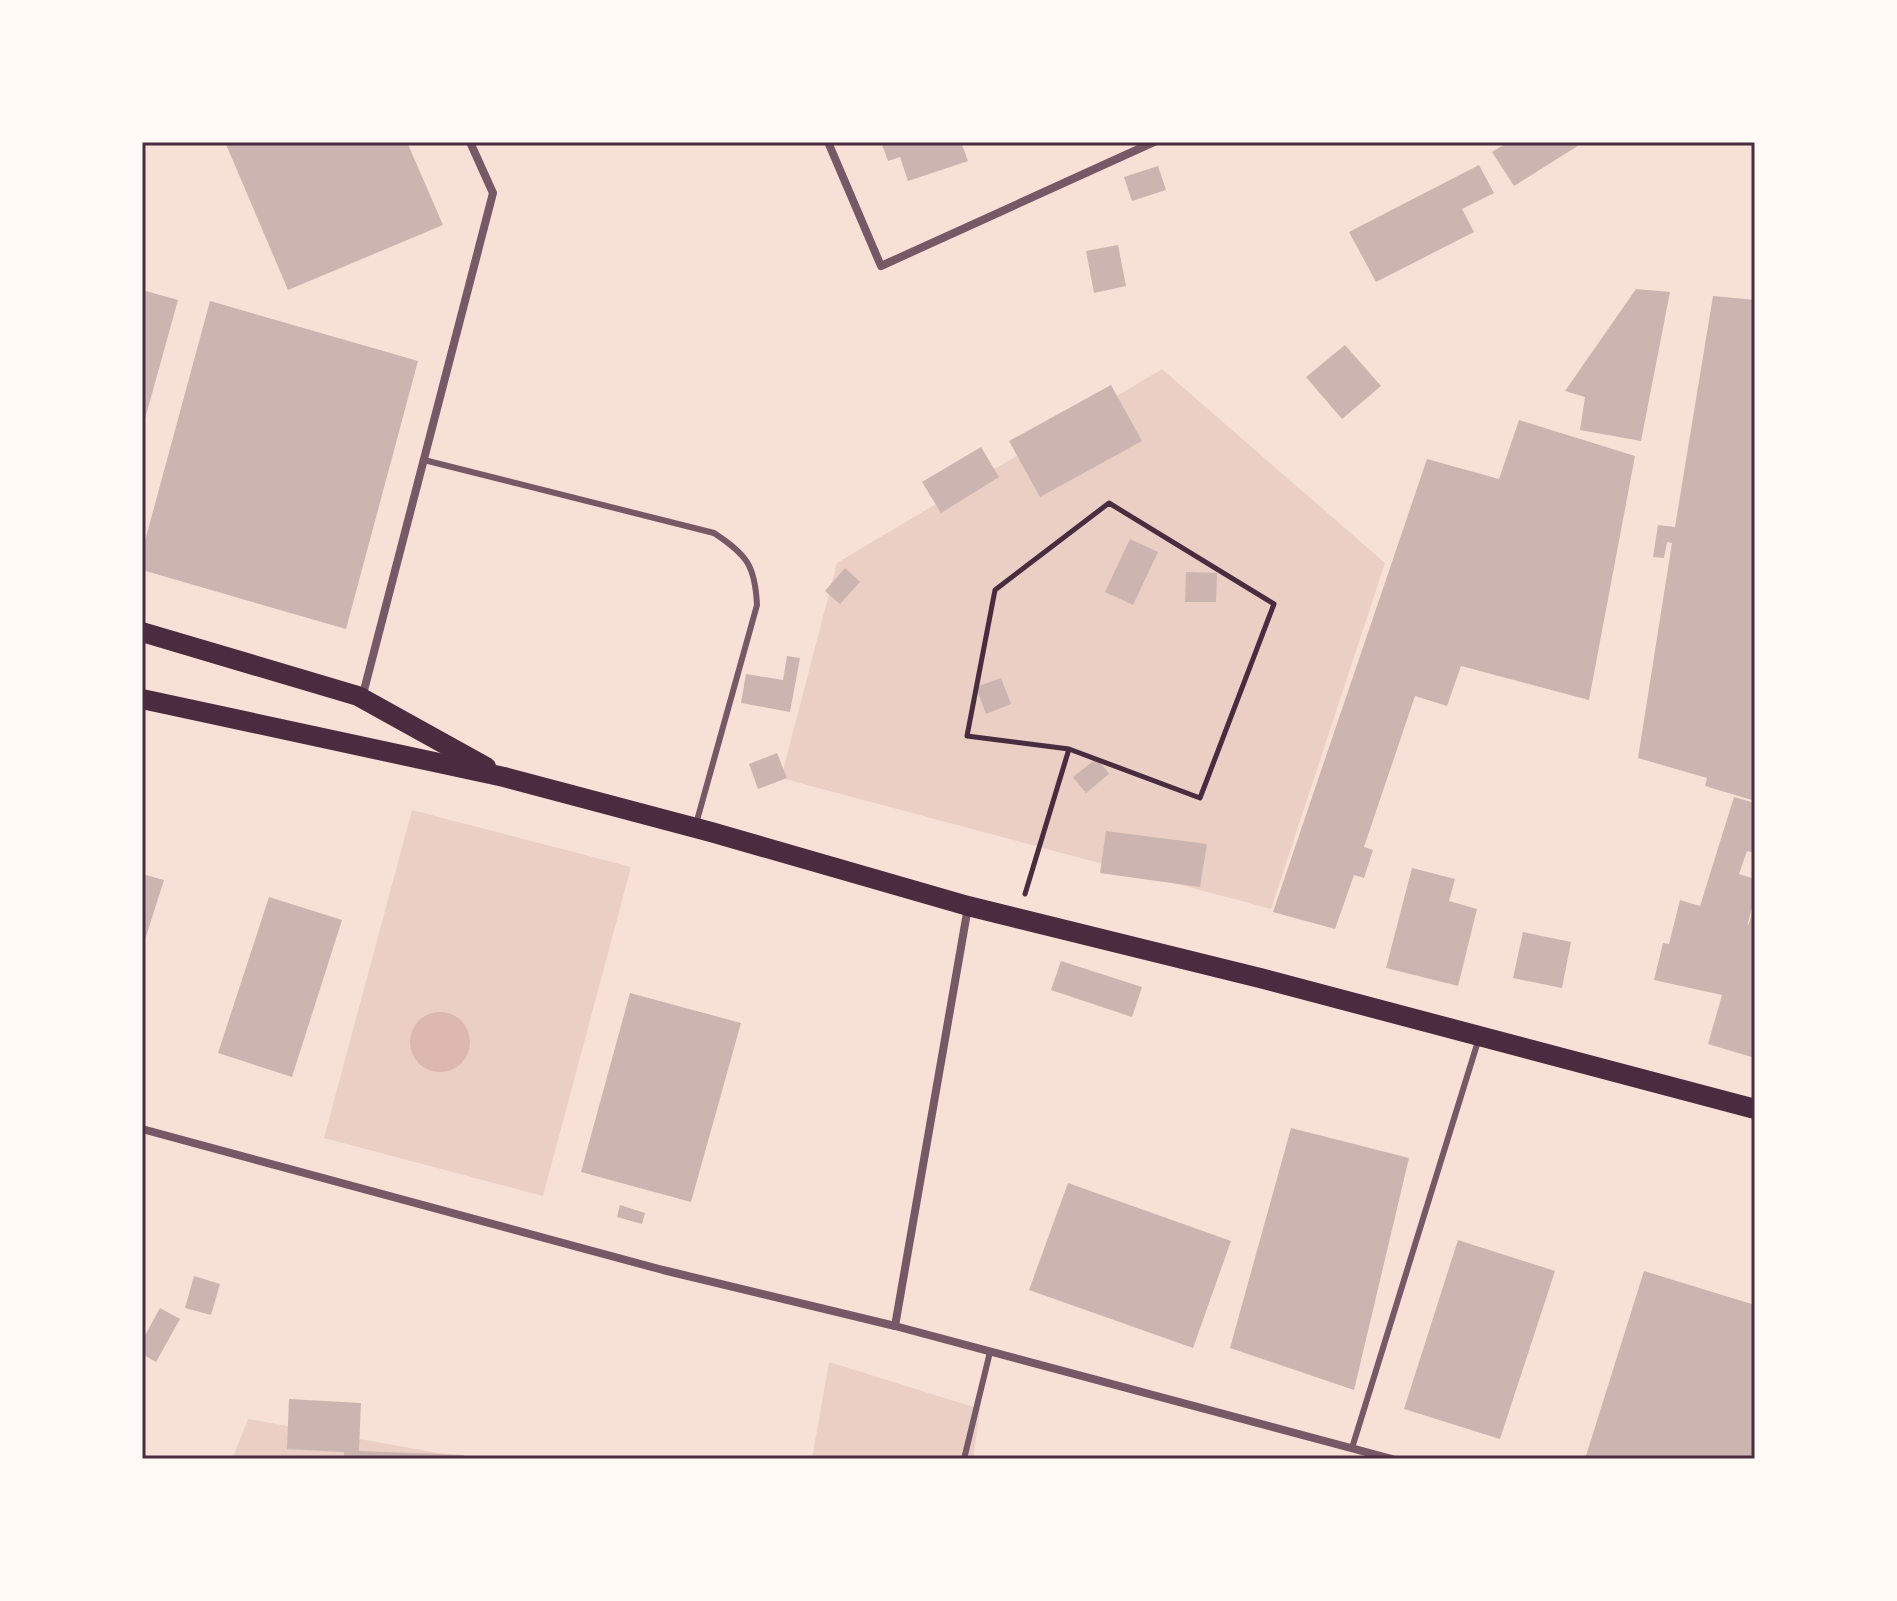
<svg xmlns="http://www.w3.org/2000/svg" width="1897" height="1601" font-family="Barlow,sans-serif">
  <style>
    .green { fill: #ebcfc5 }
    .water { fill: #dcb8b0 }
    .building { fill: #ccb4b1 }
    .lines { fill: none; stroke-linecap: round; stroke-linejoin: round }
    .path { stroke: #4a2c40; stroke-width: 5 }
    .service { stroke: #755966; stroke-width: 6 }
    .minor { stroke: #755966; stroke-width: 8 }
    .primary { stroke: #4a2c40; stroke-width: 20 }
    .neatline { fill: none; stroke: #4a2c40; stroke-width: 3 }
  </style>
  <rect width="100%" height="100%" fill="#f7e1d7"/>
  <!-- green -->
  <g class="green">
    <path d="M1162 369 1385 563 1271 909 781 778 837 563Z"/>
    <path d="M412 810 631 867 543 1196 324 1138Z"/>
    <path d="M829 1362 980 1409 973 1459H812Z"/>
    <path d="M248 1419 471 1459H232Z"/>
  </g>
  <!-- water -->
  <circle class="water" cx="440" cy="1042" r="30"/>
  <!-- building -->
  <g class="building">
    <path d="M225 142H407L443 225 288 290Z"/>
    <path d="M881 142H961L968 161 908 181 900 157 888 161Z"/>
    <path d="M1508 142H1584L1514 186 1492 152Z"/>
    <path d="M1479 165 1494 193 1462 209 1474 232 1376 282 1349 232Z"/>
    <path d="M1158 166 1166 190 1132 201 1124 177Z"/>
    <path d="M1118 245 1126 286 1094 293 1086 251Z"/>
    <path d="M1636 289 1670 292 1641 441 1580 430 1585 397 1565 391Z"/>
    <path d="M142 290 178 300 143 426H142Z"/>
    <path d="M1713 296 1755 300V801L1705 786 1707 778 1638 758 1672 543 1667 542 1664 558 1653 557 1658 525 1675 527Z"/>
    <path d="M210 301 418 361 346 629 142 570V552Z"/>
    <path d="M1345 345 1381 386 1342 419 1306 377Z"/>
    <path d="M1111 385 1142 441 1040 497 1009 441Z"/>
    <path d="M1519 420 1635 456 1589 700 1461 666 1447 706 1415 696 1364 847 1373 850 1364 878 1354 875 1335 929 1273 912 1427 459 1499 479Z"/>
    <path d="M981 447 999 477 941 513 922 482Z"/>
    <path d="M1130 539 1158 552 1133 605 1105 592Z"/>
    <path d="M845 568 860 582 840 604 825 591Z"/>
    <path d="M1186 572 1217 573 1216 602H1185Z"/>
    <path d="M787 656 800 658 790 712 741 703 746 674 783 680Z"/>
    <path d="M1001 678 1011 704 986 714 976 687Z"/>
    <path d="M777 753 787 778 758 789 749 764Z"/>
    <path d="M1097 758 1109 774 1086 793 1073 777Z"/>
    <path d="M1734 797 1755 803V853L1747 851 1739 874 1755 879V897L1748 922V926L1755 906V1058L1708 1044 1722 995 1654 980 1663 943 1669 944 1680 900 1700 906Z"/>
    <path d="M1106 831 1207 844 1200 887 1100 873Z"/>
    <path d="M1412 868 1455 879 1449 901 1477 909 1458 986 1386 968Z"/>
    <path d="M142 874 164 880 143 946 142 945Z"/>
    <path d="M269 897 342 920 292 1077 218 1053Z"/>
    <path d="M1523 932 1571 942 1562 988 1513 978Z"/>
    <path d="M1061 961 1142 987 1132 1017 1051 990Z"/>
    <path d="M630 993 741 1023 691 1202 581 1172Z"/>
    <path d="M1291 1128 1409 1158 1354 1390 1230 1348Z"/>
    <path d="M1068 1183 1231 1241 1193 1348 1029 1290Z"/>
    <path d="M620 1205 645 1213 642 1224 617 1217Z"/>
    <path d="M1458 1240 1555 1271 1500 1439 1404 1409Z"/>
    <path d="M1644 1271 1755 1305V1459H1585Z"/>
    <path d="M194 1276 220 1284 211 1315 185 1308Z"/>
    <path d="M160 1308 180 1319 156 1362 142 1354V1341Z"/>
    <path d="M289 1399 361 1403 359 1451 464 1455V1459H344V1452L287 1449Z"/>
  </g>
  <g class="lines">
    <!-- path -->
    <path class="path" d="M1025 894 1069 749 1200 798 1274 604 1109 503 995 590 967 736 1069 749"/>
    <!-- service -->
    <g class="service">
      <path d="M424 460 714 533C747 555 755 565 757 605L696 824"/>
      <path d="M1352 1448 1479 1038"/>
      <path d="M964 1459 990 1352"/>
    </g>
    <!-- minor -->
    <g class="minor">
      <path d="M828 142 881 266 1154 142"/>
      <path d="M362 698 493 193 470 142"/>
      <path d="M142 1129 663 1270 895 1326 1392 1459"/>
      <path d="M895 1326 968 907"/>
    </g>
    <!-- primary -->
    <g class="primary">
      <path d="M142 632 358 696 486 767"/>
      <path d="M142 699 504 777 711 832 968 906 1260 978 1755 1109"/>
    </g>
  </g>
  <!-- border -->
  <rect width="1897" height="1601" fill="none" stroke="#fffaf5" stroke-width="288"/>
  <rect x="144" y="144" width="1609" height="1313" class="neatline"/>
</svg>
